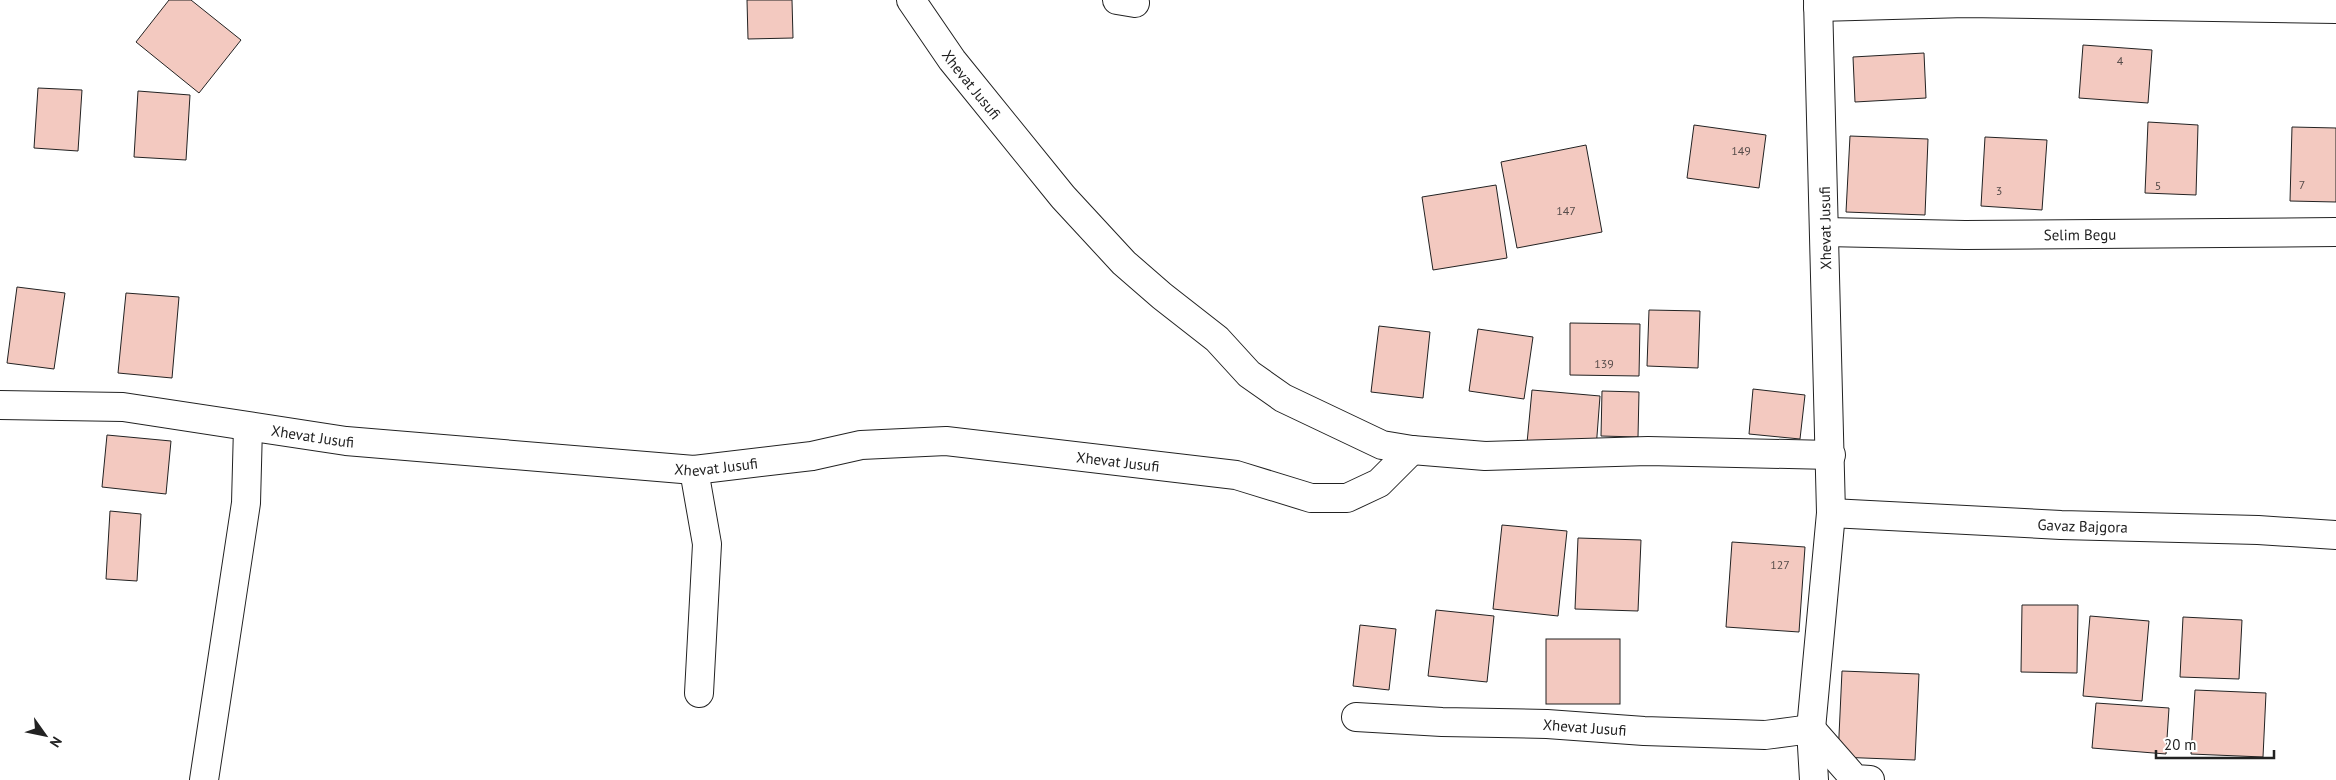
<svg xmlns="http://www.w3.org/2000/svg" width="2336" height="780" font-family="'PT Sans',sans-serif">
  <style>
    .building { fill: #f3c9c0; stroke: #222 }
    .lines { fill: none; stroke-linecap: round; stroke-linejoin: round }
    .minor-casing { stroke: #222; stroke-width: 30 }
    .minor { stroke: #fff; stroke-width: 28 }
    .labels { text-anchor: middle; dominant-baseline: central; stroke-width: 4; stroke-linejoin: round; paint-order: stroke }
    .number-label { font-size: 12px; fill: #564c4a }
    .street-label { font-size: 15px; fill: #222; stroke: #fff }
  </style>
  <rect width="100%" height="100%" fill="#fff"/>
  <!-- building -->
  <g class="building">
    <path d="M169 0H191L241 40 199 93 136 42Z"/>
    <path d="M747 0H792L793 38 748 39Z"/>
    <path d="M2083 45 2152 50 2148 103 2079 98Z"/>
    <path d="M1924 53 1926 98 1855 102 1853 57Z"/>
    <path d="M38 88 82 90 78 151 34 148Z"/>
    <path d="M138 91 190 95 186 160 134 157Z"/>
    <path d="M2148 122 2198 125 2196 195 2145 193Z"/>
    <path d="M1694 125 1766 135 1759 188 1687 178Z"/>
    <path d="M2292 127 2336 128V202L2290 201Z"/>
    <path d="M1850 136 1928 139 1925 215 1846 212Z"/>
    <path d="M1985 137 2047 140 2042 210 1981 206Z"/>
    <path d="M1586 145 1602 232 1517 248 1501 162Z"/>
    <path d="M1496 185 1507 258 1433 270 1422 197Z"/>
    <path d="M17 287 65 293 54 369 7 363Z"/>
    <path d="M126 293 179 297 172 378 118 373Z"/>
    <path d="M1649 310 1700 311 1698 368 1647 366Z"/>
    <path d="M1570 323 1640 324 1639 376 1570 375Z"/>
    <path d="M1379 326 1430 332 1423 398 1371 392Z"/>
    <path d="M1478 329 1533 337 1524 399 1469 391Z"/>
    <path d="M1753 389 1805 395 1800 439 1749 434Z"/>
    <path d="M1532 390 1600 396 1596 449 1527 443Z"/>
    <path d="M1602 391 1639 392 1638 437 1601 436Z"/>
    <path d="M107 435 171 441 166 494 102 487Z"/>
    <path d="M110 511 141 514 137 581 106 579Z"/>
    <path d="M1502 525 1567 531 1558 616 1493 609Z"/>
    <path d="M1578 538 1641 540 1638 611 1575 609Z"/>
    <path d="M1732 542 1805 547 1799 632 1726 627Z"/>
    <path d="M2022 605H2078L2077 673 2021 672Z"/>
    <path d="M1436 610 1494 616 1487 682 1428 676Z"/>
    <path d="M2090 616 2149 621 2142 701 2083 696Z"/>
    <path d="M2183 617 2242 620 2239 679 2180 677Z"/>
    <path d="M1360 625 1396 629 1389 690 1353 686Z"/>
    <rect x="1546" y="639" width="74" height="65"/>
    <path d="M1842 671 1919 674 1915 760 1838 757Z"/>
    <path d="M2195 690 2266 693 2263 757 2191 754Z"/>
    <path d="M2096 703 2169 708 2166 754 2092 748Z"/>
  </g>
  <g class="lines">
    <!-- minor casing -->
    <g class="minor-casing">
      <g id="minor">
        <path id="s1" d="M911 0 952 60 1063 197 1124 263 1162 296 1217 339 1249 374 1283 398 1382 445 1412 450 1485 456 1648 451 1831 455"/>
        <path d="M1117 0 1135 3"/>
        <path d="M1818 7 1966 3 2336 9"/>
        <path id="s2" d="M1825 232 1965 235 2336 232"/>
        <path id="s3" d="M0 405 123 407 346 441 694 470 812 456 861 445 946 441 1236 475 1311 498H1347L1379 483 1412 450"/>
        <path d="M694 470 707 544 699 693"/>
        <path id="s4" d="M1831 513 2061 525 2258 530 2336 535"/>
        <path id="s5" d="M1356 717 1442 722 1547 724 1644 731 1765 735 1811 729 1855 779 1870 780"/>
        <path d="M204 780 246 503 248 427"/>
        <path d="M1814 780 1811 729 1831 513 1818 0"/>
      </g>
    </g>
    <!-- minor -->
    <use href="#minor" class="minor"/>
  </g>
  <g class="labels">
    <!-- number labels -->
    <g class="number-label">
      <text x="2120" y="60">4</text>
      <text x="1741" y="150">149</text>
      <text x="2302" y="184">7</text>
      <text x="2158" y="185">5</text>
      <text x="1999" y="190">3</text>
      <text x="1566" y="210">147</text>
      <text x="1604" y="363">139</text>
      <text x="1780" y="564">127</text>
    </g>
    <!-- street labels -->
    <g class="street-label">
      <text stroke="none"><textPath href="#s1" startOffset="104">Xhevat Jusufi</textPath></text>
      <text transform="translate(1825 228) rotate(-91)">Xhevat Jusufi</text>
      <text stroke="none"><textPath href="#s2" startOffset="255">Selim Begu</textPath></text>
      <text stroke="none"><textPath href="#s3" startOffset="315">Xhevat Jusufi</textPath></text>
      <text stroke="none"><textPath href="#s3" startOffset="1125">Xhevat Jusufi</textPath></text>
      <text stroke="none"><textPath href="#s3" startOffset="720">Xhevat Jusufi</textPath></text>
      <text stroke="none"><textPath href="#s4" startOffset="252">Gavaz Bajgora</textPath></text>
      <text stroke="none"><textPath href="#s5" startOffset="229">Xhevat Jusufi</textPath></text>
    </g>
  </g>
  <!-- north arrow -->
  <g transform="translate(45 735) rotate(123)" stroke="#ffffff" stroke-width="4" paint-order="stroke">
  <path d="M0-4L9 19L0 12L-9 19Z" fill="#222222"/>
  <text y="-8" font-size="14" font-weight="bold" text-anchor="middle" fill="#222222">N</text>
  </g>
  <!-- scale -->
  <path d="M2156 750v8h118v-8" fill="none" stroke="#222222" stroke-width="2.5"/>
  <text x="2164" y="750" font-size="15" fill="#222222" stroke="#ffffff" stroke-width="4" paint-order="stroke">20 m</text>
</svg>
